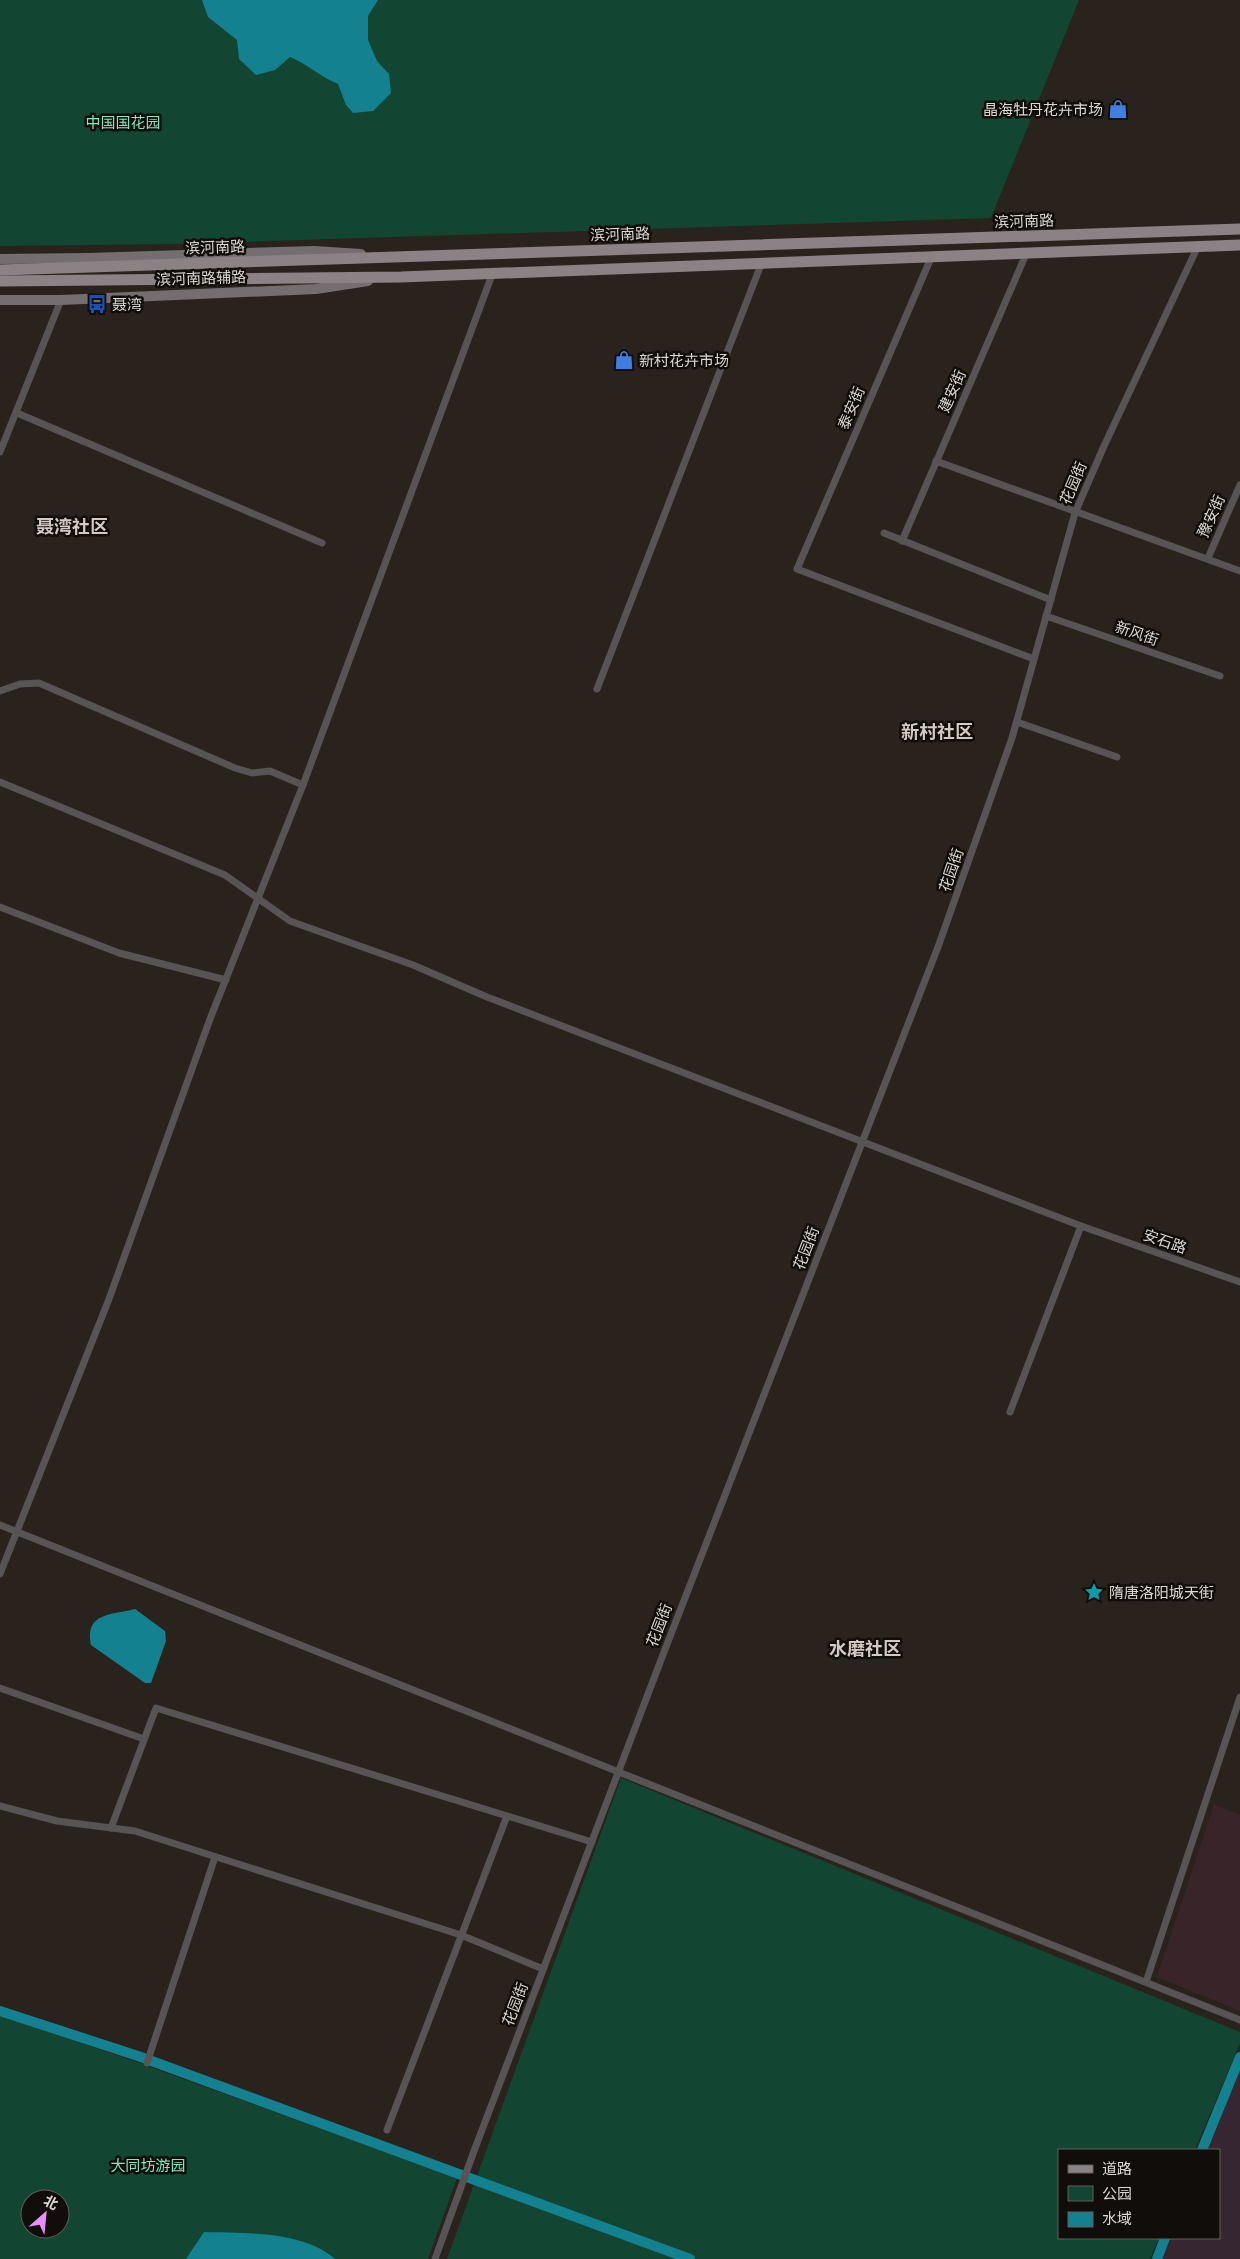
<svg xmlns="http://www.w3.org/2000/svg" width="1240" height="2259" font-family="'IBM Plex Sans','Noto Sans SC',sans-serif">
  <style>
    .commercial { fill: #362631 }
    .industrial { fill: #392529 }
    .green { fill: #124532; fill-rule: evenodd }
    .water { fill: #148191 }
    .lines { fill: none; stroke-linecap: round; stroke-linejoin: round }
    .canal { stroke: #148191; stroke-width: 10 }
    .minor { stroke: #585355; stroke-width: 7 }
    .secondary { stroke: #756e70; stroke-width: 10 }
    .primary { stroke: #8c8285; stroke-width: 11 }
    .labels { text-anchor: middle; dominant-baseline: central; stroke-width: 5; stroke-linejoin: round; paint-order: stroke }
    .poi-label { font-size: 15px; fill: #dcd7d3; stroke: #100d0a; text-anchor: start }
    .park-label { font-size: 15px; fill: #7debbd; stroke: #100d0a }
    .street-label { font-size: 15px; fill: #dcd7d3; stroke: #100d0a }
    .quarter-label { font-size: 18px; font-weight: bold; fill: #d4cac3; stroke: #100d0a }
  </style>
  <rect width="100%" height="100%" fill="#2a231d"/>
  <!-- commercial -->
  <path class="commercial" d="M1240 2070V2259H1162L1171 2238H1219V2150H1207Z"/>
  <!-- industrial -->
  <path class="industrial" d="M1214 1804 1240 1815V2011L1157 1977Z"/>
  <!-- green -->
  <g class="green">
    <path d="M0 0H1079L991 218 177 244 0 246Z"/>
    <path d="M621 1778 1240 2032V2043L1195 2150H1059V2238H1159L1150 2259H447Z"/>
    <path d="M0 2015 137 2062 457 2178 428 2259H0ZM30 2199H60V2229H30Z"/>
  </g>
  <!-- water -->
  <g class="water">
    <path d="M202 0H378L368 16V40L377 61 389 74 391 93 373 111 353 113 346 105 338 84C320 77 308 64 290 57L275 70 256 75 239 59 237 40 208 17Z"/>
    <path d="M135 1609 165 1631 166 1641 151 1683H145L91 1645C84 1612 113 1615 135 1609Z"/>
    <path d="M204 2232C244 2233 304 2231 335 2259H186Z"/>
  </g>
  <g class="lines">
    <!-- canal -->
    <g class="canal">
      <path d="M0 2011 138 2056 690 2259"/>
      <path d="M1202 2150 1240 2057"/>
      <path d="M1157 2259 1165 2238"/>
    </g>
    <!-- minor -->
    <g class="minor">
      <path d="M931 258 797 569 1034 659"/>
      <path d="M17 413 322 543"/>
      <path d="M0 452 61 300"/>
      <path d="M936 461 1240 571"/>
      <path d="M884 533 1051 600"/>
      <path d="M902 541 1027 252"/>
      <path d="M1208 558 1240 485"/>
      <path d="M1046 616 1220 676"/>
      <path d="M597 689 762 262"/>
      <path d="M0 691 20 684 39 683 235 768 252 773 270 771 303 785"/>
      <path d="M1017 722 1117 757"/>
      <path d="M0 782 225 875 290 921 413 965 487 997 1081 1226 1010 1412"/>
      <path d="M0 907 119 953 226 980"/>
      <path d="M1081 1226 1240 1282"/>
      <path d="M0 1525 1240 2020"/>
      <path d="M0 1574 109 1299 210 1019 303 785 493 272"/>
      <path d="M0 1688 144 1739"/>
      <path d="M0 1806 57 1821 135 1831 461 1935 543 1969"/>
      <path d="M111 1828 156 1708 592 1842"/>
      <path d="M1146 1982 1240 1697"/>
      <path d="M147 2063 215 1857"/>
      <path d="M387 2130 507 1816"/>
      <path d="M435 2259 474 2151 664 1652 938 947 1012 738 1075 513 1104 446 1198 246"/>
    </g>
    <!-- secondary -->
    <g class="secondary">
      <path d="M0 259 89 258 314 251 361 254"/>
      <path d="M0 300H61L316 289 368 281"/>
    </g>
    <!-- primary -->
    <g class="primary">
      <path d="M0 270 1240 229"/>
      <path d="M0 281 401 277 1240 245"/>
    </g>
  </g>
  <!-- icons -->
  <defs>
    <g id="shop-bare" transform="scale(1.5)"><path d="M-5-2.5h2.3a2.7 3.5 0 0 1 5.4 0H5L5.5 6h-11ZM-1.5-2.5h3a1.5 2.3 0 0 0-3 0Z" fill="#3f7fe0" stroke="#100d0a" stroke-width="2.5" paint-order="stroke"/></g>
    <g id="bus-bare" transform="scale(1.5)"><path d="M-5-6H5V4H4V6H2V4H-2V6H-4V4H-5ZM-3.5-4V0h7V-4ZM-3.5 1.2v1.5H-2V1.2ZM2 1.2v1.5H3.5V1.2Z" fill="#1a4fb4" stroke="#100d0a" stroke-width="2.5" paint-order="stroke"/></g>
    <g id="sight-bare" transform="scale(1.5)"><path d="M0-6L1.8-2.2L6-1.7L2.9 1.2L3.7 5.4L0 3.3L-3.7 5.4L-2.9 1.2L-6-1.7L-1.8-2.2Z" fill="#0f9aa8" stroke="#100d0a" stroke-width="2.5" paint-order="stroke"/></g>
  </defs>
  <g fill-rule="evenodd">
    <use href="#shop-bare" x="1118" y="109"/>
    <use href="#bus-bare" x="97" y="304"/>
    <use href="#shop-bare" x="624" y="360"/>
    <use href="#sight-bare" x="1094" y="1592"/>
  </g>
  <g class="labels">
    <!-- poi labels -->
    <g class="poi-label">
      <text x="1103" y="109" text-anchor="end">晶海牡丹花卉市场</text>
      <text x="112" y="304">聂湾</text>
      <text x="639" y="360">新村花卉市场</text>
      <text x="1109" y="1592">隋唐洛阳城天街</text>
    </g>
    <!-- park labels -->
    <g class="park-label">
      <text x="123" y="122">中国国花园</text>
      <text x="148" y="2165">大同坊游园</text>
    </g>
    <!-- street labels -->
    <g class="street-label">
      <text transform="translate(1024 221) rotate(-2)">滨河南路</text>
      <text transform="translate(620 234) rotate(-2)">滨河南路</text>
      <text transform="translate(215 247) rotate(-2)">滨河南路</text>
      <text transform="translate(201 278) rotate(-2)">滨河南路辅路</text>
      <text transform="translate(952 391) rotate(-66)">建安街</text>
      <text transform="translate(851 408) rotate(-67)">泰安街</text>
      <text transform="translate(1073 483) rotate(-67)">花园街</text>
      <text transform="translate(1211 516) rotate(-66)">豫安街</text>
      <text transform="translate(1137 633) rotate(19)">新风街</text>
      <text transform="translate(951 870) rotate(-71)">花园街</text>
      <text transform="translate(1165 1241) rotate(19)">安石路</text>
      <text transform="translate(806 1248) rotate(-69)">花园街</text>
      <text transform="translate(659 1625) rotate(-69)">花园街</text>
      <text transform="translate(515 2004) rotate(-69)">花园街</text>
    </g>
    <!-- quarter labels -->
    <g class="quarter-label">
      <text x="72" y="526">聂湾社区</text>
      <text x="937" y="731">新村社区</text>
      <text x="865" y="1648">水磨社区</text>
    </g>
  </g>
  <!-- legend -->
  <rect x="1058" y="2149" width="162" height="90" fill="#100d0a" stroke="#625e5a"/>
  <rect x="1068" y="2165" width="25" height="8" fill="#8c8285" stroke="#625e5a"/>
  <text x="1102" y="2174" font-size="15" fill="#dcd7d3">道路</text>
  <rect x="1068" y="2186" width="25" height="15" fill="#124532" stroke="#625e5a"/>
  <text x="1102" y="2199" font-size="15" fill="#dcd7d3">公园</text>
  <rect x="1068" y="2212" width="25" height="15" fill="#148191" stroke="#625e5a"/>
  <text x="1102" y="2224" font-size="15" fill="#dcd7d3">水域</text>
  <!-- north arrow -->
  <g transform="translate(45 2214) rotate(27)"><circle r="24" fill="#100d0a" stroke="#625e5a"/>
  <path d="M0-4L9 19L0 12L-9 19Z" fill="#e88eff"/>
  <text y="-8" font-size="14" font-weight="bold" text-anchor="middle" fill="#dcd7d3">北</text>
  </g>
</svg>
